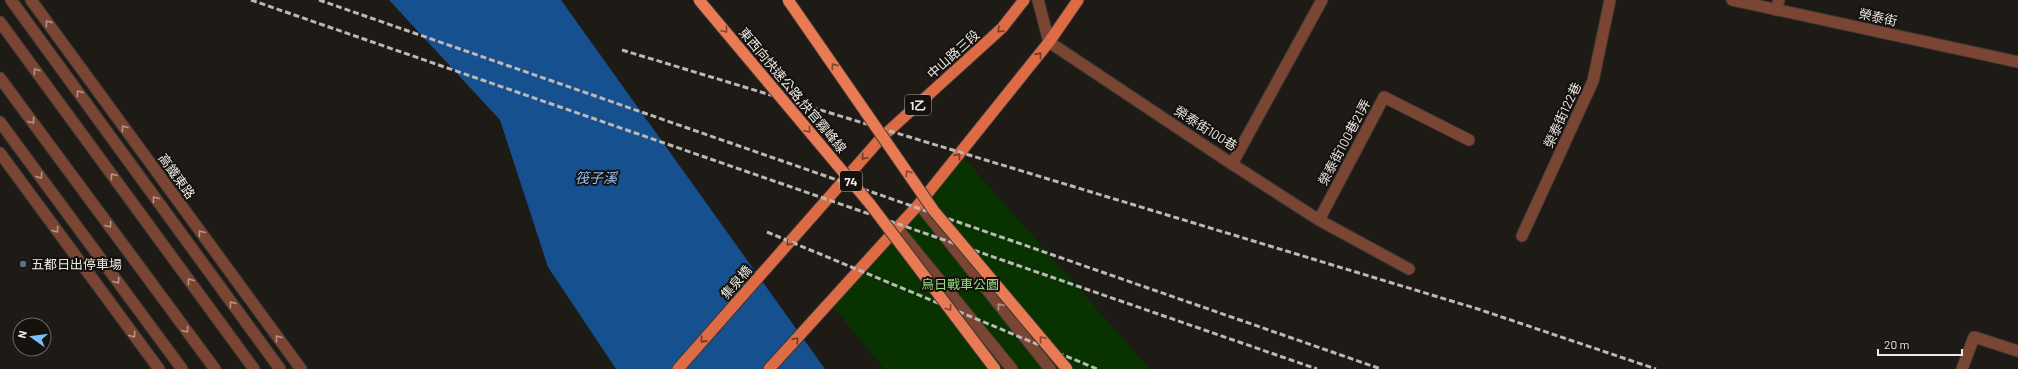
<svg xmlns="http://www.w3.org/2000/svg" width="2018" height="369" font-family="Barlow,'Noto Sans TC',sans-serif">
  <style>
    .green { fill: #083200 }
    .water { fill: #16508e }
    .lines { fill: none; stroke-linecap: round; stroke-linejoin: round }
    .service-casing { stroke: #3b3733; stroke-width: 13 }
    .minor-casing { stroke: #3b3733; stroke-width: 13 }
    .tertiary-casing { stroke: #3b3733; stroke-width: 13 }
    .primary-casing { stroke: #3b3733; stroke-width: 13 }
    .service { stroke: #7b4533; stroke-width: 11 }
    .minor { stroke: #7b4533; stroke-width: 11 }
    .tertiary { stroke: #7b4533; stroke-width: 11 }
    .primary { stroke: #dd6c46; stroke-width: 11 }
    .rail { stroke: #bbb8b5; stroke-width: 3; stroke-dasharray: 6 3; stroke-linecap: butt }
    .trunk-bridge-casing { stroke: #3b3733; stroke-width: 13; stroke-linecap: butt }
    .trunk-bridge { stroke: #e87a54; stroke-width: 11 }
    .oneway { stroke: #b4978c }
    .oneway2 { stroke: #7e4630 }
    .oneway3 { stroke: #6f3a27 }
    .service-dot { fill: #5c6f8a; stroke: #15110d; stroke-width: 1.5 }
    .labels { text-anchor: middle; dominant-baseline: central; stroke-width: 4; stroke-linejoin: round; paint-order: stroke }
    .shield { fill: #15110d; stroke: #aca8a5; stroke-width: 1 }
    .shield-label { font-size: 12px; font-weight: bold; fill: #ece9e6 }
    .street-label { font-size: 13px; fill: #ece9e6; stroke: #15110d }
    .poi-label { font-size: 13px; fill: #ece9e6; stroke: #15110d; text-anchor: start }
    .park-label { font-size: 13px; fill: #91dc7d; stroke: #15110d }
    .water-label { font-size: 14px; font-style: italic; fill: #97c2f7; stroke: #15110d }
  </style>
  <rect width="100%" height="100%" fill="#1e1a16"/>
  <!-- green -->
  <path class="green" d="M957 150 1150 369H884L833 307Z"/>
  <!-- water -->
  <path class="water" d="M389 0H561L825 369H616L548 267 500 120Z"/>
  <g class="lines">
    <!-- service casing -->
    <g class="service-casing">
      <g id="service">
        <path d="M11 0 280 369"/>
        <path d="M1776 10 1779 0"/>
        <path d="M0 122 182 369"/>
        <path d="M1232 164 1319 220 1409 269"/>
        <path d="M1319 220 1384 97 1469 140"/>
        <path d="M1522 236 1593 81 1610 0"/>
        <path d="M1962 369 1974 337 2018 351"/>
      </g>
    </g>
    <!-- minor casing -->
    <g class="minor-casing">
      <g id="minor">
        <path d="M31 0 301 369"/>
        <path d="M1732 0 2018 62"/>
        <path d="M0 22 254 369"/>
        <path d="M1049 42 1232 164 1322 0"/>
        <path d="M0 78 215 369"/>
        <path d="M0 153 159 369"/>
        <path d="M919 204 1050 369"/>
        <path d="M897 228 1012 369"/>
      </g>
    </g>
    <!-- tertiary casing -->
    <g class="tertiary-casing">
      <path id="tertiary" d="M1038 0 1049 42"/>
    </g>
    <!-- primary casing -->
    <g class="primary-casing">
      <g id="primary">
        <path d="M678 369 882 137 1002 28 1024 0"/>
        <path d="M769 369 919 204 1049 42 1078 0"/>
      </g>
    </g>
    <!-- service -->
    <use href="#service" class="service"/>
    <!-- minor -->
    <use href="#minor" class="minor"/>
    <!-- tertiary -->
    <use href="#tertiary" class="tertiary"/>
    <!-- primary -->
    <use href="#primary" class="primary"/>
    <!-- rail -->
    <g class="rail">
      <path d="M251 0 1317 369"/>
      <path d="M319 0 1381 369"/>
      <path d="M622 50 1478 309 1656 369"/>
      <path d="M767 232 1097 369"/>
    </g>
    <!-- trunk-bridge casing -->
    <g class="trunk-bridge-casing">
      <g id="trunk-bridge">
        <path d="M699 0 870 204 995 369"/>
        <path d="M788 0 934 211 1067 369"/>
      </g>
    </g>
    <!-- trunk-bridge -->
    <use href="#trunk-bridge" class="trunk-bridge"/>
  </g>
  <!-- one-way arrows -->
  <defs><path id="oneway-chevron" d="M-2-3.5L2.5 0L-2 3.5" fill="none" stroke-width="1.6" stroke-linecap="round" stroke-linejoin="round"/></defs>
  <g class="oneway">
    <use href="#oneway-chevron" transform="translate(48 23) rotate(-126)"/>
    <use href="#oneway-chevron" transform="translate(36 71) rotate(-126)"/>
    <use href="#oneway-chevron" transform="translate(79 93) rotate(-126)"/>
    <use href="#oneway-chevron" transform="translate(32 121) rotate(54)"/>
    <use href="#oneway-chevron" transform="translate(124 128) rotate(-126)"/>
    <use href="#oneway-chevron" transform="translate(40 176) rotate(54)"/>
    <use href="#oneway-chevron" transform="translate(113 176) rotate(-126)"/>
    <use href="#oneway-chevron" transform="translate(155 199) rotate(-126)"/>
    <use href="#oneway-chevron" transform="translate(109 225) rotate(54)"/>
    <use href="#oneway-chevron" transform="translate(56 230) rotate(54)"/>
    <use href="#oneway-chevron" transform="translate(201 233) rotate(-126)"/>
    <use href="#oneway-chevron" transform="translate(117 281) rotate(54)"/>
    <use href="#oneway-chevron" transform="translate(190 281) rotate(-126)"/>
    <use href="#oneway-chevron" transform="translate(232 304) rotate(-126)"/>
    <use href="#oneway-chevron" transform="translate(1000 306) rotate(-128)"/>
    <use href="#oneway-chevron" transform="translate(186 330) rotate(54)"/>
    <use href="#oneway-chevron" transform="translate(133 335) rotate(54)"/>
    <use href="#oneway-chevron" transform="translate(278 338) rotate(-126)"/>
  </g>
  <g class="oneway2">
    <use href="#oneway-chevron" transform="translate(725 30) rotate(50)"/>
    <use href="#oneway-chevron" transform="translate(834 66) rotate(-125)"/>
    <use href="#oneway-chevron" transform="translate(808 130) rotate(50)"/>
    <use href="#oneway-chevron" transform="translate(908 173) rotate(-125)"/>
    <use href="#oneway-chevron" transform="translate(949 308) rotate(53)"/>
    <use href="#oneway-chevron" transform="translate(1042 339) rotate(-130)"/>
  </g>
  <g class="oneway3">
    <use href="#oneway-chevron" transform="translate(1000 30) rotate(135)"/>
    <use href="#oneway-chevron" transform="translate(1039 55) rotate(-51)"/>
    <use href="#oneway-chevron" transform="translate(958 156) rotate(-51)"/>
    <use href="#oneway-chevron" transform="translate(864 157) rotate(131)"/>
    <use href="#oneway-chevron" transform="translate(789 243) rotate(131)"/>
    <use href="#oneway-chevron" transform="translate(703 340) rotate(132)"/>
    <use href="#oneway-chevron" transform="translate(796 340) rotate(-47)"/>
  </g>
  <!-- markers -->
  <circle class="service-dot" cx="23" cy="264" r="4"/>
  <g class="labels">
    <!-- shield labels -->
    <g class="shield">
      <rect x="905" y="95" width="26" height="20" rx="3"/>
      <rect x="840" y="171" width="22" height="20" rx="3"/>
    </g>
    <g class="shield-label">
      <text x="918" y="105">1乙</text>
      <text x="851" y="181">74</text>
    </g>
    <!-- street labels -->
    <g class="street-label">
      <text transform="translate(1878 17) rotate(12)">榮泰街</text>
      <text transform="translate(953 54) rotate(-42)">中山路三段</text>
      <text transform="translate(793 90) rotate(50)">東西向快速公路 快官霧峰線</text>
      <text transform="translate(1562 115) rotate(-65)">榮泰街122巷</text>
      <text transform="translate(1206 128) rotate(32)">榮泰街100巷</text>
      <text transform="translate(1344 142) rotate(-62)">榮泰街100巷21弄</text>
      <text transform="translate(177 176) rotate(54)">高鐵東路</text>
      <text transform="translate(736 282) rotate(-49)">集泉橋</text>
    </g>
    <!-- poi labels -->
    <g class="poi-label">
      <text x="31" y="264">五都日出停車場</text>
    </g>
    <!-- park labels -->
    <g class="park-label">
      <text x="960" y="284">烏日戰車公園</text>
    </g>
    <!-- water labels -->
    <g class="water-label">
      <text x="596" y="177">筏子溪</text>
    </g>
  </g>
  <!-- north arrow -->
  <g transform="translate(32 337) rotate(284)"><circle r="19" fill="#15110d" stroke="#6b6764"/>
  <path d="M0-3L7 15L0 10L-7 15Z" fill="#7bbef9"/>
  <text y="-6" font-size="11" font-weight="bold" text-anchor="middle" fill="#ece9e6">N</text>
  </g>
  <!-- scale -->
  <path d="M1878 349v6h84v-6" fill="none" stroke="#ece9e6" stroke-width="2"/>
  <text x="1884" y="349" font-size="12" fill="#ece9e6" stroke="#15110d" stroke-width="3" paint-order="stroke">20 m</text>
</svg>
